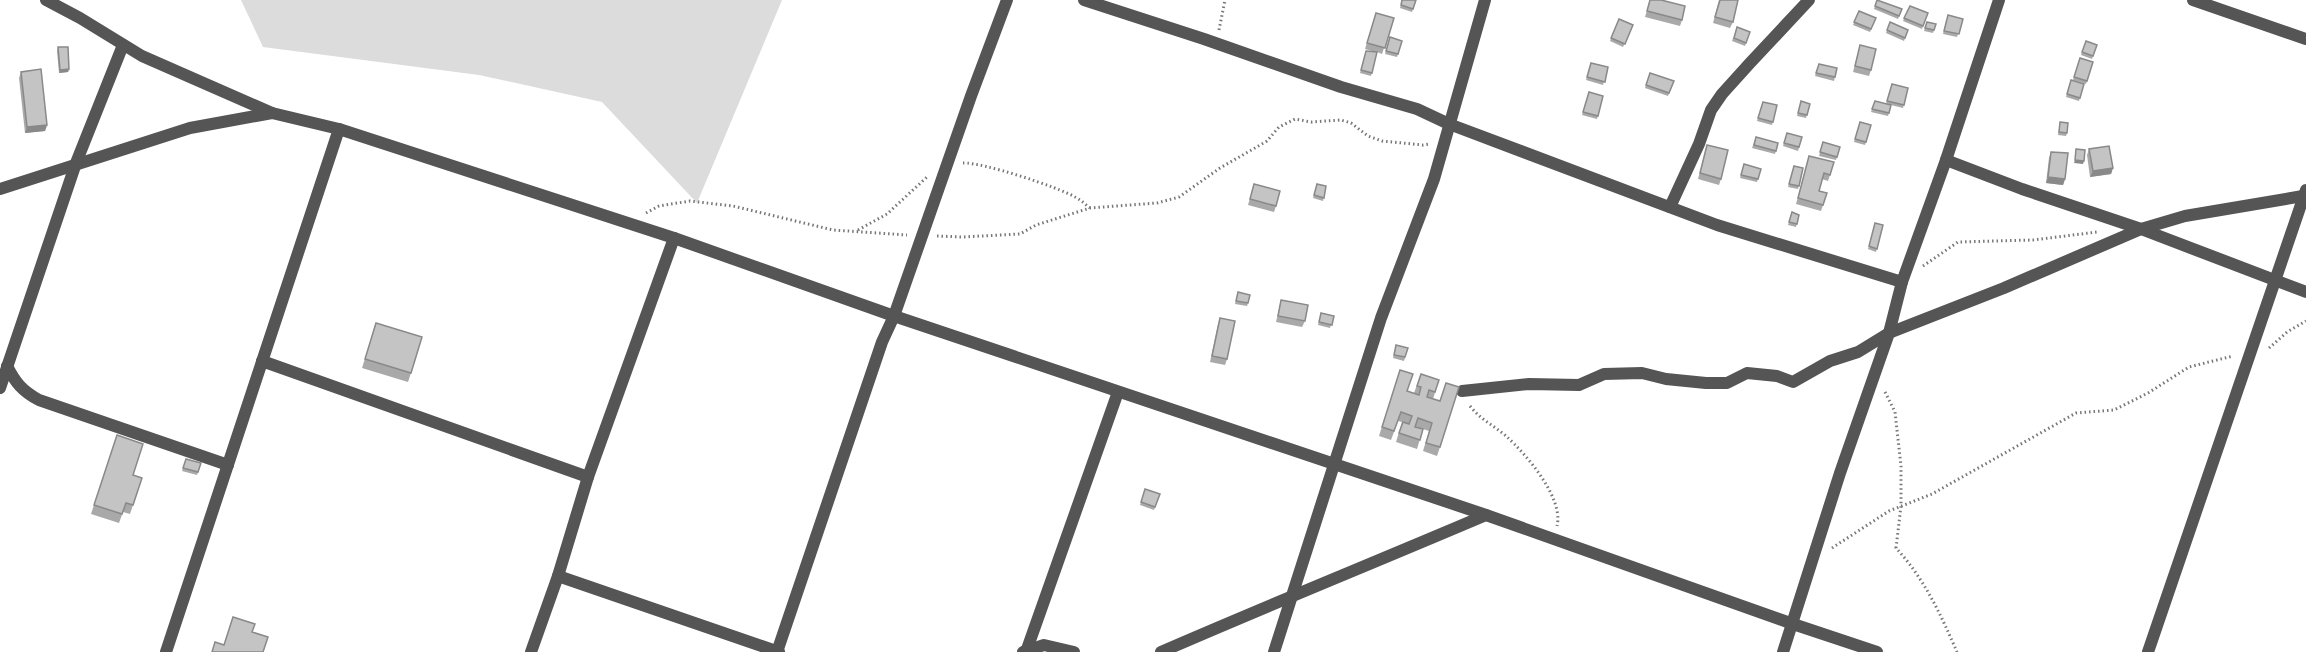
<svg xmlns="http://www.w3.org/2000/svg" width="2306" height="652" font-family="'Exo 2',sans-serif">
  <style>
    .green { fill: #dcdcdc }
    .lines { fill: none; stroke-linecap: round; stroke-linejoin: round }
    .path { stroke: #777; stroke-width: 3; stroke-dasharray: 1.5 3; stroke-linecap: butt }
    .minor { stroke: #555; stroke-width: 12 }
    .wall { fill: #a9a9a9 }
    .shaded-wall { fill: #898989 }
    .building { fill: #c4c4c4; stroke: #898989; stroke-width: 1.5 }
  </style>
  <rect width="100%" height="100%" fill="#fff"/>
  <!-- green -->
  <path class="green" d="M241 0H782L697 203 602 102 479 75 263 47Z"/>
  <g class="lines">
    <!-- path -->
    <g class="path">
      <path d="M1219 30 1225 0"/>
      <path d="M963 163C982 162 1058 187 1075 197 1081 200 1085 204 1090 208"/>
      <path d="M646 213 659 206 690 201 733 206 833 230 907 235"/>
      <path d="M858 230 887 214 927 177"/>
      <path d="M937 236 962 237 1020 234 1036 225 1090 208 1157 203 1179 197 1220 168 1267 141 1279 127 1295 119 1311 122 1341 120 1351 123 1368 136 1382 141 1423 145 1430 144"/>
      <path d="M1923 266 1958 242 2033 240 2097 232"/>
      <path d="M2269 348 2287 332 2306 321"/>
      <path d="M1885 392 1895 412 1901 466V506L1896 548C1924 578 1941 615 1957 652"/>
      <path d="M1470 406C1480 419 1493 425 1506 436 1526 454 1564 498 1557 526"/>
      <path d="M1832 548 1889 511 1932 494 2076 413 2114 410 2148 393 2189 367 2233 356"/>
    </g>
    <!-- minor -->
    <g class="minor">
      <path d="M46 0 80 18 142 56 272 113 339 129 674 238 894 316 1486 515 1793 624 1877 652"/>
      <path d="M1084 0 1204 39 1341 87 1417 109 1449 124 1717 225 1902 282"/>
      <path d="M2193 0 2306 39"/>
      <path d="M1946 160 2022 189 2141 229 2306 292"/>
      <path d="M0 189 190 128 272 113"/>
      <path d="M1670 207 1699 144 1711 110 1722 94 1750 63 1809 0"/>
      <path d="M262 361 588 477"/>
      <path d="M7 366C15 382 22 391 39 400L228 465"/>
      <path d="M0 388 76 163 123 45"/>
      <path d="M1462 391 1529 384 1579 385 1604 374 1642 373 1666 379 1706 383H1727L1747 373 1777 376 1793 382 1830 361 1858 352 1889 333 2004 288 2141 229 2185 216 2303 196"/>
      <path d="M558 576 779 652"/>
      <path d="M166 652 339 129"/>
      <path d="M531 652 558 576 588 477 674 238"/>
      <path d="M777 652 882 342 894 316 971 96 1007 0"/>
      <path d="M1023 652 1044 645 1074 652"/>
      <path d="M1026 652 1118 392"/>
      <path d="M1161 652C1269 605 1378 561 1486 515"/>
      <path d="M1274 652 1381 318 1434 179 1485 0"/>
      <path d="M1783 652 1840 473 1889 333 1902 282 1946 160 1999 0"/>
      <path d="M2148 652 2306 190"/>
    </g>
  </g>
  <!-- wall -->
  <g class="wall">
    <path d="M1402 0H1416L1412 12 1400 8Z"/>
    <path d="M1650 0 1682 20 1680 26 1645 17Z"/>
    <path d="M1719 0 1733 22 1730 28 1713 23Z"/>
    <path d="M1877 0 1902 9 1898 19 1874 9Z"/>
    <path d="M1910 6 1928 13 1922 29 1903 21Z"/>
    <path d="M1859 11 1876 18 1870 32 1853 25Z"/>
    <path d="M1376 13 1394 18 1382 54 1377 52 1371 76 1360 73 1366 51 1375 52 1365 49Z"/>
    <path d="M1948 15 1963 19 1957 37 1943 34Z"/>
    <path d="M1619 19 1633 25 1623 47 1610 41Z"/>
    <path d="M1890 22 1908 30 1904 41 1886 33Z"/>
    <path d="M1927 22 1936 24 1933 33 1924 31Z"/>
    <path d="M1737 27 1750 32 1745 46 1732 41Z"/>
    <path d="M1390 37 1402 41 1397 57 1385 54Z"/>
    <path d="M2086 41 2097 45 2092 59 2081 55Z"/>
    <path d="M1860 45 1871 70 1869 76 1853 72Z"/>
    <path d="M58 47 69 69 68 72 59 73 57 51Z"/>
    <path d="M2080 58 2093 62 2086 84 2073 80Z"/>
    <path d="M1591 63 1608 67 1603 85 1586 80Z"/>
    <path d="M1819 64 1837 68 1834 81 1815 76Z"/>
    <path d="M21 72 47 125 45 131 25 133 19 78Z"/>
    <path d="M1650 73 1674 81 1668 96 1645 88Z"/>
    <path d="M2071 80 2084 84 2079 101 2066 97Z"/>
    <path d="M1892 84 1908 88 1903 108 1891 105 1888 116 1871 112 1875 101 1886 104Z"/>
    <path d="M1589 92 1603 96 1597 119 1582 115Z"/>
    <path d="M1801 101 1810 104 1806 118 1797 116Z"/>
    <path d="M1763 102 1777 105 1772 125 1757 121Z"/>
    <path d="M1860 122 1871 125 1865 145 1854 142Z"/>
    <path d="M2060 122 2067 133 2066 136 2058 135Z"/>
    <path d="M1787 133 1802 137 1798 151 1783 146Z"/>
    <path d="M1756 137 1778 143 1775 154 1752 148Z"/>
    <path d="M1823 142 1840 147 1836 160 1819 156Z"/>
    <path d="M1707 145 1721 179 1719 185 1698 179Z"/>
    <path d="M2089 149 2113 168 2111 174 2090 177 2087 155Z"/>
    <path d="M2051 152 2065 179 2063 185 2046 183 2049 158Z"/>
    <path d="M1809 156 1830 175 1828 181 1822 179 1819 191 1823 205 1821 211 1796 204Z"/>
    <path d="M1744 164 1761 169 1757 182 1740 178Z"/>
    <path d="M1794 166 1803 168 1798 189 1788 187Z"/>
    <path d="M1254 184 1276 206 1274 212 1248 205Z"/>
    <path d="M1317 184 1326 186 1323 201 1313 198Z"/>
    <path d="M1792 212 1799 215 1796 227 1788 225Z"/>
    <path d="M1875 223 1883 225 1876 252 1868 249Z"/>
    <path d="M1238 292 1248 303 1247 306 1235 304Z"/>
    <path d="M1281 300 1305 321 1302 327 1276 322Z"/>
    <path d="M1321 313 1334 316 1330 328 1318 325Z"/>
    <path d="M1220 318 1227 359 1225 365 1210 362 1218 324Z"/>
    <path d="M376 323 411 373 408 382 362 368Z"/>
    <path d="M1396 345 1408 348 1404 361 1393 358Z"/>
    <path d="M1421 374 1439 380 1433 399 1440 447 1437 456 1423 451 1429 431 1423 429 1417 449 1396 442 1402 422 1398 421 1391 440 1379 436 1397 379 1407 391 1414 393Z"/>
    <path d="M114 444 133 475 142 478 130 514 123 512 119 523 91 514Z"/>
    <path d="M186 459 201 463 197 475 182 471Z"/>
    <path d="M1145 489 1160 494 1154 510 1140 505Z"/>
  </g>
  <!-- shaded-wall -->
  <g class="shaded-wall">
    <path d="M69 69 68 72 59 73 60 70Z"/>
    <path d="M47 125 45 131 25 133 27 127Z"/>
    <path d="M2075 160 2084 161 2083 164 2074 163Z"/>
    <path d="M2113 168 2111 174 2090 177 2093 171Z"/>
    <path d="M2048 177 2065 179 2063 185 2046 183Z"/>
  </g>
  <!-- building -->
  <g class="building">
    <path d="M1402 0H1416L1413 9 1401 5Z"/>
    <path d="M1650 0H1661L1685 6 1682 20 1647 11Z"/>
    <path d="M1720 0H1738L1733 22 1715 17Z"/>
    <path d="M1877 0 1902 9 1899 16 1875 6Z"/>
    <path d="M1910 6 1928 13 1923 26 1904 18Z"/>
    <path d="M1859 11 1876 18 1871 29 1854 22Z"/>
    <path d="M1376 13 1394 18 1385 48 1367 43Z"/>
    <path d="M1948 15 1963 19 1959 34 1944 31Z"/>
    <path d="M1619 19 1633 25 1625 44 1611 38Z"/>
    <path d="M1890 22 1908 30 1905 38 1887 30Z"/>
    <path d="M1927 22 1936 24 1934 30 1925 28Z"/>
    <path d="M1737 27 1750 32 1746 43 1734 38Z"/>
    <path d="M1390 37 1402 41 1398 54 1386 51Z"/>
    <path d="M2086 41 2097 45 2093 56 2082 52Z"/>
    <path d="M1860 45 1876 49 1871 70 1855 66Z"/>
    <path d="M58 47H68L69 69 60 70Z"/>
    <path d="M1366 51 1377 52 1372 73 1361 70Z"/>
    <path d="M2080 58 2093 62 2087 81 2074 77Z"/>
    <path d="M1591 63 1608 67 1605 82 1587 77Z"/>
    <path d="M1819 64 1837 68 1835 77 1816 73Z"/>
    <path d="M41 69 47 125 27 127 21 72Z"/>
    <path d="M1650 73 1674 81 1669 93 1646 85Z"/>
    <path d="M2071 80 2084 84 2080 98 2067 94Z"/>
    <path d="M1892 84 1908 88 1904 105 1887 101Z"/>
    <path d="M1589 92 1603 96 1598 116 1583 112Z"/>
    <path d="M1801 101 1810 104 1807 115 1798 113Z"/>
    <path d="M1875 101 1891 105 1889 113 1872 109Z"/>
    <path d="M1763 102 1777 105 1773 122 1758 118Z"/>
    <path d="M1860 122 1871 125 1866 142 1855 139Z"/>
    <path d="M2060 122 2068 123 2067 133 2059 132Z"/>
    <path d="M1787 133 1802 137 1799 147 1784 143Z"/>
    <path d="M1756 137 1778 143 1776 151 1754 145Z"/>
    <path d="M1823 142 1840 147 1837 157 1820 152Z"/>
    <path d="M1707 145 1728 150 1721 179 1700 173Z"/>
    <path d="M2109 146 2113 168 2093 171 2089 149Z"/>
    <path d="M2076 149 2085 150 2084 161 2075 160Z"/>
    <path d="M2051 152 2068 153 2065 179 2048 177Z"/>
    <path d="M1809 156 1834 162 1830 175 1824 173 1819 191 1827 193 1823 205 1798 198Z"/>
    <path d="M1744 164 1761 169 1758 179 1741 175Z"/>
    <path d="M1794 166 1803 168 1799 186 1789 184Z"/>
    <path d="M1254 184 1280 191 1276 206 1250 199Z"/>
    <path d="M1317 184 1326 186 1324 198 1314 195Z"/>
    <path d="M1792 212 1799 215 1797 224 1789 222Z"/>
    <path d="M1875 223 1883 225 1877 249 1869 246Z"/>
    <path d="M1238 292 1250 295 1248 303 1236 301Z"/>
    <path d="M1281 300 1308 305 1305 321 1278 316Z"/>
    <path d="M1321 313 1334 316 1332 325 1319 322Z"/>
    <path d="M1220 318 1235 321 1227 359 1212 356Z"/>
    <path d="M376 323 422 337 411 373 365 359Z"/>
    <path d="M1396 345 1408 348 1405 357 1394 355Z"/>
    <path d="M1400 370 1413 374 1407 391 1419 395 1421 387 1417 386 1421 374 1439 380 1435 392 1429 390 1427 397 1440 401 1446 383 1459 387 1440 447 1426 443 1432 423 1418 418 1415 427 1423 429 1420 440 1399 433 1403 422 1409 424 1412 416 1401 412 1394 431 1382 427Z"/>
    <path d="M117 435 143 444 133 475 142 478 133 505 126 503 122 514 94 505Z"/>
    <path d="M186 459 201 463 198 472 183 468Z"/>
    <path d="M1145 489 1160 494 1155 507 1141 502Z"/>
    <path d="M233 617 255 624 252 632 268 637 263 652H212L215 642 224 645Z"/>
  </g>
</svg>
